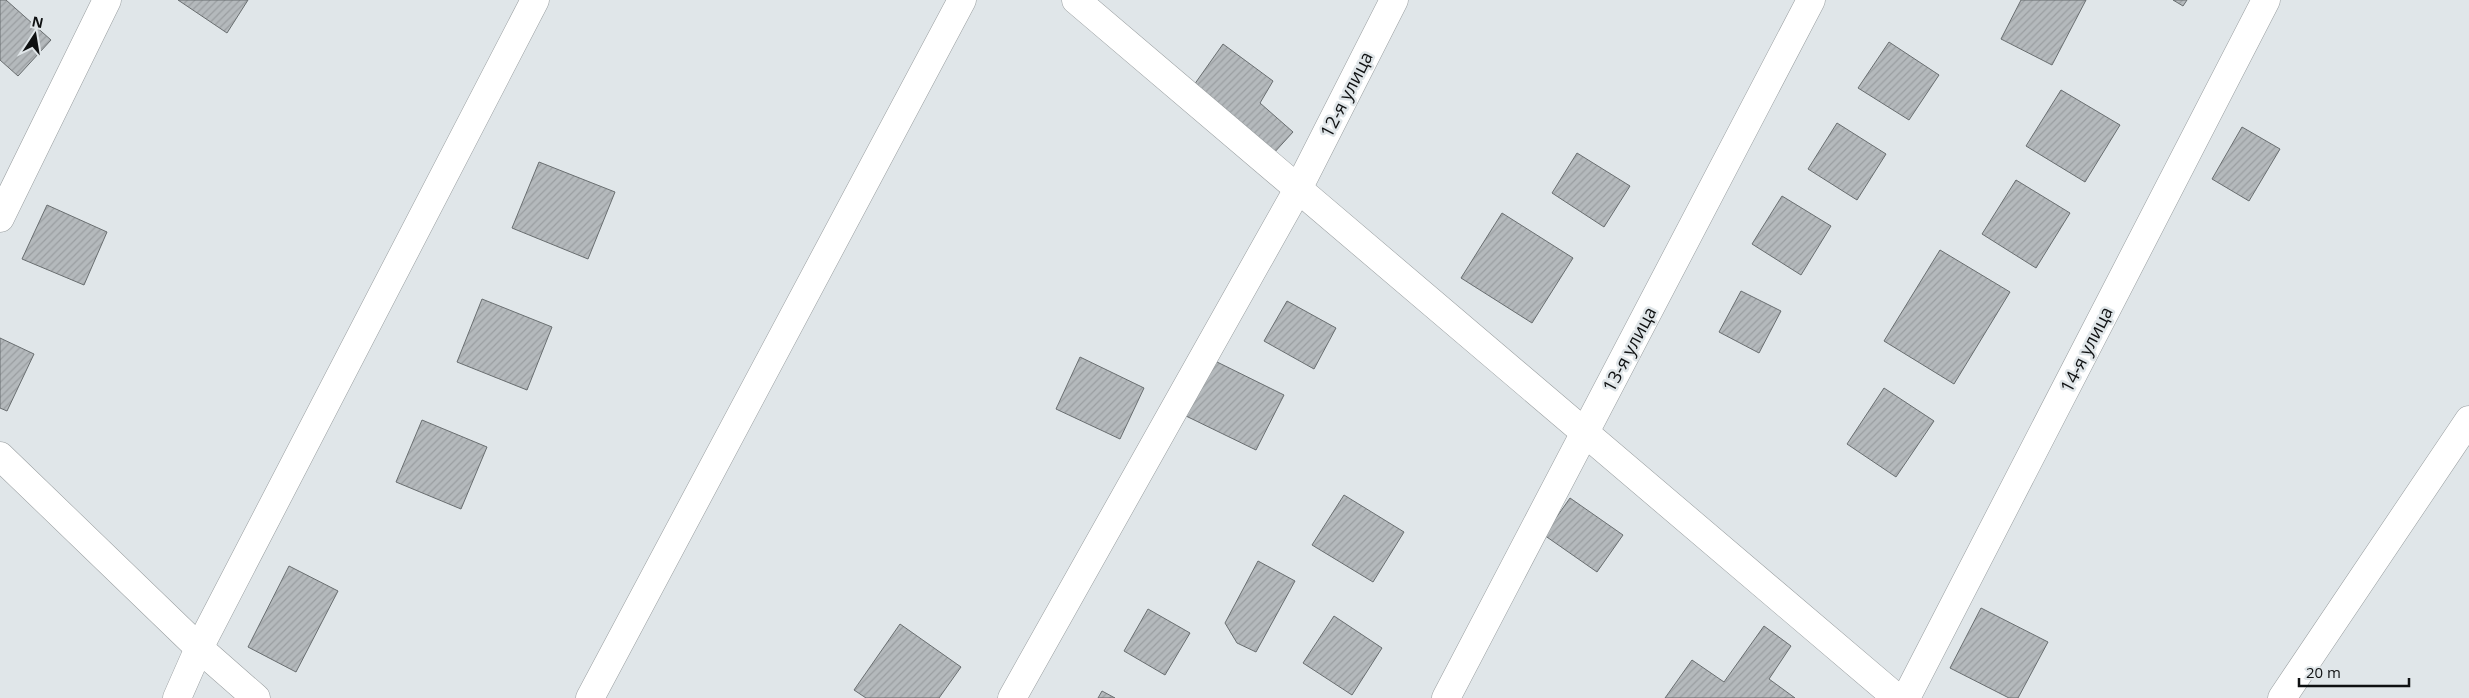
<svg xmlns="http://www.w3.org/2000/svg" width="2469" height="698" font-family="'Open Sans',sans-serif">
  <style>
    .building { fill: url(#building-hatch); stroke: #696e70 }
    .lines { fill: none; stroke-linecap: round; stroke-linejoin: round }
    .minor-casing { stroke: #989d9f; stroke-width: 29 }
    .minor { stroke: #fff; stroke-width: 28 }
    .labels { text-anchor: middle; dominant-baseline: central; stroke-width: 5; stroke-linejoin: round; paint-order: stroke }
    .street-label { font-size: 18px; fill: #0f1112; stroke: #e0e6e9 }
  </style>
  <defs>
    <pattern id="building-hatch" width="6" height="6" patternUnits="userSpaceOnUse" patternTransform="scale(1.25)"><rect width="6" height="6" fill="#b4b9bc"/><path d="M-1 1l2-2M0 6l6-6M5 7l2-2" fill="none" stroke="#9a9ea1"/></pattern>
  </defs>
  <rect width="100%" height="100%" fill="#e0e6e9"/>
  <!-- building -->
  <g class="building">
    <path d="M0 0H6L51 40 18 76 0 60Z"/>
    <path d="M178 0H248L227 33Z"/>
    <path d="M2021 0H2086L2052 65 2001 39Z"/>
    <path d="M2173 0H2187L2183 6Z"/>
    <path d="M1889 42 1939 75 1909 120 1858 88Z"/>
    <path d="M1223 44 1273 81 1260 103 1293 132 1272 155 1194 85Z"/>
    <path d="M2061 90 2120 125 2085 182 2026 146Z"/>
    <path d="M1837 123 1886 154 1857 200 1808 169Z"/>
    <path d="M2242 127 2280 149 2249 201 2212 179Z"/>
    <path d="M1577 153 1630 186 1604 227 1552 193Z"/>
    <path d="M539 162 615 192 588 259 512 228Z"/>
    <path d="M2016 180 2070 213 2036 268 1982 234Z"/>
    <path d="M1782 196 1831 226 1801 275 1752 244Z"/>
    <path d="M47 205 107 232 84 285 22 259Z"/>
    <path d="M1502 213 1573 258 1532 323 1461 278Z"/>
    <path d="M1940 250 2010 292 1954 384 1884 341Z"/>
    <path d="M1741 291 1781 311 1759 353 1719 332Z"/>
    <path d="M482 299 552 327 527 390 457 362Z"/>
    <path d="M1287 301 1336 328 1314 369 1264 341Z"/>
    <path d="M0 338 34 354 7 411 0 408Z"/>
    <path d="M1080 357 1144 388 1120 439 1056 409Z"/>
    <path d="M1213 360 1284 395 1256 450 1186 416Z"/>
    <path d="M1884 388 1934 421 1896 477 1847 444Z"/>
    <path d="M422 420 487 447 461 509 396 482Z"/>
    <path d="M1344 495 1404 532 1373 582 1312 545Z"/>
    <path d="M1570 498 1623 535 1597 572 1544 535Z"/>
    <path d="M1258 561 1295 581 1256 652 1237 643 1225 623Z"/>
    <path d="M289 566 338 591 296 672 248 647Z"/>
    <path d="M1981 608 2048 642 2018 698H2009L1950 668Z"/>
    <path d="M1148 609 1190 633 1165 675 1124 651Z"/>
    <path d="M1334 616 1382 648 1352 695 1303 663Z"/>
    <path d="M900 624 961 667 939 698H866L854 690Z"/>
    <path d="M1764 626 1791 646 1769 679 1795 698H1665L1692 660 1724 682Z"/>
    <path d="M1102 691 1115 698H1098Z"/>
  </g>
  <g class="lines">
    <!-- minor casing -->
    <g class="minor-casing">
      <g id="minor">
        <path d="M1076 0 1897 698"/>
        <path d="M0 218 107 0"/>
        <path d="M0 456 199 648 256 698"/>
        <path d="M177 698 199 648 535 0"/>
        <path d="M590 698 962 0"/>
        <path d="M1012 698 1298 189 1394 0"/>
        <path d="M1446 698 1811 0"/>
        <path d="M1906 698 2266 0"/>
        <path d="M2282 698 2469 420"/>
      </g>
    </g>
    <!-- minor -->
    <use href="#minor" class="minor"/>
  </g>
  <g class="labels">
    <!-- street labels -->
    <g class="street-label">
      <text transform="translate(1346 94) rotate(-63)">12-я улица</text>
      <text transform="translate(1629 349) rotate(-62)">13-я улица</text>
      <text transform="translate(2086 349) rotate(-63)">14-я улица</text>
    </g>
  </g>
  <!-- north arrow -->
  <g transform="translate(35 35) rotate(12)" stroke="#e0e6e9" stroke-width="4" paint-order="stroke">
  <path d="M0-4L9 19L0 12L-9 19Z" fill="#0f1112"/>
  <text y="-8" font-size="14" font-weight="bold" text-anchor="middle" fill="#0f1112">N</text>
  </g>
  <!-- scale -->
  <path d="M2299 678v8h110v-8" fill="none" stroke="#0f1112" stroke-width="2.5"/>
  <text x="2306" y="678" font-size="15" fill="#0f1112" stroke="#e0e6e9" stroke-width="4" paint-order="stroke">20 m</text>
</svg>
